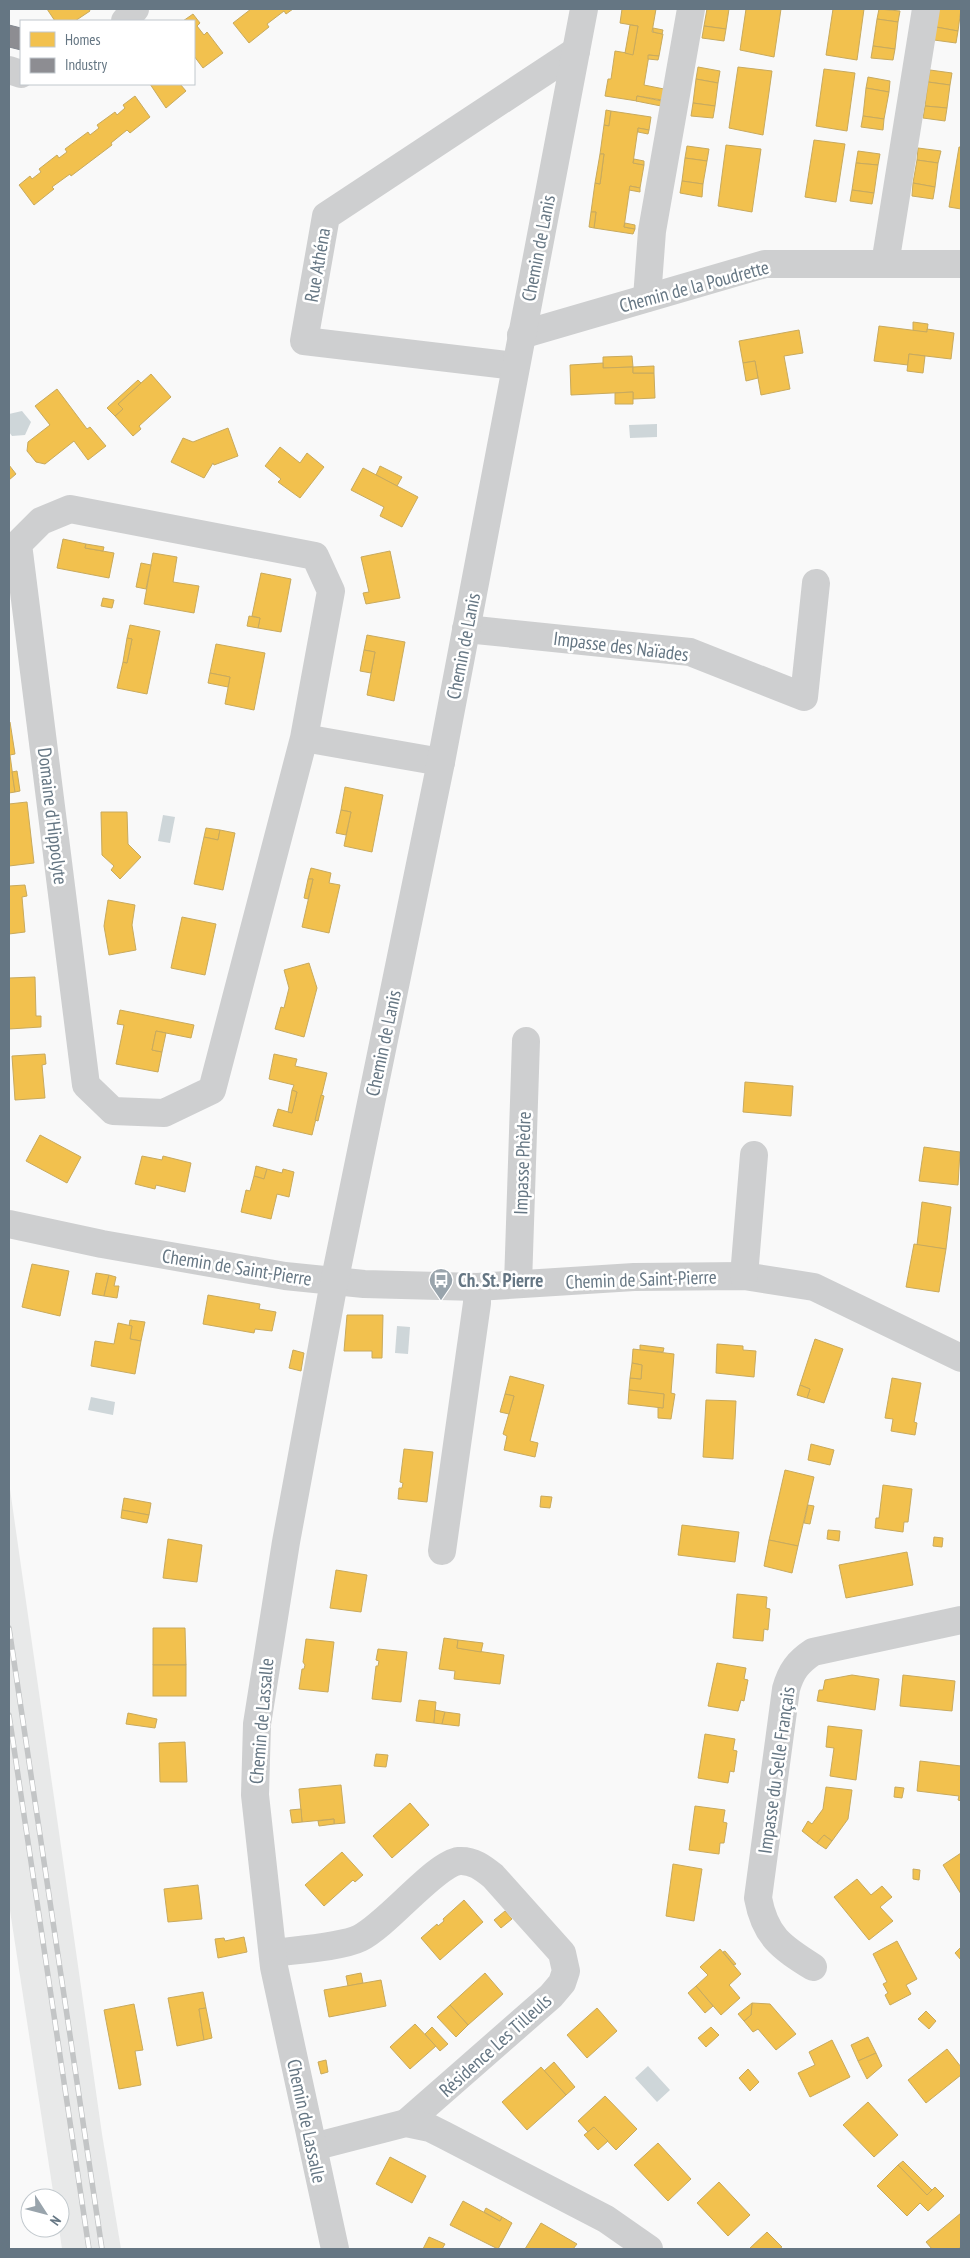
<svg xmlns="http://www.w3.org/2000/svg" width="970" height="2258" font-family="'PT Sans Narrow',sans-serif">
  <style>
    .built { fill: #e8e9e9 }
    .water { fill: #ced6d9 }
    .homes { fill: #f2c14e; stroke: #c8aa5e }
    .industry { fill: #8d8d92; stroke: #81868e }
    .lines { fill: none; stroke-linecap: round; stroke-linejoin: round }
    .minor { stroke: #cecfd0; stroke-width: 28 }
    .rail-casing { stroke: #c3c5c6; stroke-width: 5.5 }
    .rail { stroke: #fff; stroke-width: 4; stroke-dasharray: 11; stroke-linecap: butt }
    .labels { text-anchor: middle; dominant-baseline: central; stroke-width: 5; stroke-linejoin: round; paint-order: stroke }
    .street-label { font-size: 19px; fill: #657683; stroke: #fff }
    .poi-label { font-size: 19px; font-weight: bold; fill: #657683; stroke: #fff; text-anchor: start }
  </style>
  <rect width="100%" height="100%" fill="#f9f9f9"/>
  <!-- built -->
  <path class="built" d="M9 1482 102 2134 121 2249H62L59 2228 60 2198H54L9 1904Z"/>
  <!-- water -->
  <g class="water">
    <path d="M22 411 31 422 25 435 12 436 9 432V414Z"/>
    <path d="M657 424V437L630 438 629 425Z"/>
    <path d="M163 815 175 817 170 843 158 841Z"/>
    <path d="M397 1326 410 1327 408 1354 395 1353Z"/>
    <path d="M91 1397 115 1402 113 1415 88 1410Z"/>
    <path d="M648 2066 670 2090 657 2102 635 2078Z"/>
  </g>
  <!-- homes -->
  <g class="homes">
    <path d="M47 9H89L90 11 75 21H55Z"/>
    <path d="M251 9H293L286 14 284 11 267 24 269 27 249 43 233 23Z"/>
    <path d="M622 9H656L652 32 663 34 659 56 649 55 644 85 664 89 662 100 637 96V101L605 96 608 79H611L615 51 633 54 638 26 620 23Z"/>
    <path d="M707 9H729L726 29 704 26Z"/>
    <path d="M746 9H781L774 57 740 50Z"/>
    <path d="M833 9H864L857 60 826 55Z"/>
    <path d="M879 9 900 11 898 22 877 19Z"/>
    <path d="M939 9H961L958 31 936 27Z"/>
    <path d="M193 14 200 23 197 26 204 35 207 32 223 53 203 68 194 56V21H183Z"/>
    <path d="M877 19 898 22 895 49 873 46Z"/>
    <path d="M630 25 638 26 633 55 625 53Z"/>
    <path d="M704 26 726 29 724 41 702 38Z"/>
    <path d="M936 27 958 31 956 43 934 40Z"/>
    <path d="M653 28 663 30 662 34 653 32Z"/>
    <path d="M873 46 895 49 893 60 871 58Z"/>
    <path d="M648 55 659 56 658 60 648 59Z"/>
    <path d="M698 67 720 71 718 83 696 79Z"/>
    <path d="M738 67 772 71 763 135 729 128Z"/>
    <path d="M824 69 855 73 847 131 816 126Z"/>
    <path d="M930 70 952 73 950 85 928 82Z"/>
    <path d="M868 77 890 81 889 92 866 88Z"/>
    <path d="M696 79 718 83 715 106 693 103Z"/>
    <path d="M928 82 950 85 947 108 925 106Z"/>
    <path d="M150 84H180L186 91 166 108Z"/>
    <path d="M866 88 889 92 884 119 863 116Z"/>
    <path d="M135 96 150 117 130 133 127 130 111 143 112 145 71 176 70 174 52 187 54 189 34 205 19 185 30 176 32 179 41 172 39 169 57 155 59 158 67 152 65 149 88 132 90 135 99 128 97 125 115 112 117 115 125 108 123 105Z"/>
    <path d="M637 96 662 101 661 106 636 101Z"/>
    <path d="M693 103 715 106 713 118 691 116Z"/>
    <path d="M925 106 947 108 945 121 923 118Z"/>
    <path d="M606 110 611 111 609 126 604 125Z"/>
    <path d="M611 111 651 117 649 130 638 128 633 163 644 165 640 188 630 186 624 227 635 229 633 234 594 228 596 212H591L595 183 600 184 604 154H600L604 125 609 126Z"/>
    <path d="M863 116 884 119 883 130 861 127Z"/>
    <path d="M638 128 649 130 648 134 638 132Z"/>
    <path d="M814 140 845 144 836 202 805 197Z"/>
    <path d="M726 145 761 149 752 212 718 206Z"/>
    <path d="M687 146 709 149 707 161 685 158Z"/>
    <path d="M959 147H961V209L949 207Z"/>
    <path d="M918 148 941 151 938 163 917 160Z"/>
    <path d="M858 151 880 154 878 165 856 163Z"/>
    <path d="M600 154H604L600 184 595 183Z"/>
    <path d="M685 158 707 161 703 184 682 181Z"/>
    <path d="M634 159 644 161V165L633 163Z"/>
    <path d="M917 160 938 163 935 187 913 183Z"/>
    <path d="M856 163 878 165 874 193 852 190Z"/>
    <path d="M682 181 703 184 702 197 680 193Z"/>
    <path d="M913 183 935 187 933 199 912 196Z"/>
    <path d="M630 186 640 188V192L629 190Z"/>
    <path d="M852 190 874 193 872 204 850 201Z"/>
    <path d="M591 212H596L594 228 589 227Z"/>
    <path d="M625 223 635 225V229L624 227Z"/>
    <path d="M913 322 928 324 927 332 913 331Z"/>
    <path d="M879 326 927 332V329L954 333 951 359 909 354 908 365 874 361Z"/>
    <path d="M799 330 803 353 784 356 790 389 761 395 755 361 743 363 739 341Z"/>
    <path d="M909 354 925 356 923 373 907 371Z"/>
    <path d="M632 356 633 367 603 368V357Z"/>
    <path d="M755 361 758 378 746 381 743 363Z"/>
    <path d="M603 363V368L633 367V373H654L655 398 633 399V392L571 395 570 365Z"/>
    <path d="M654 366V373H633V367Z"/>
    <path d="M151 374 171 397 139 426 141 429 133 436 115 416 123 409 118 404Z"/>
    <path d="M138 380 141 383 118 404 123 409 115 416 107 408Z"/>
    <path d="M57 389 87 429 90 427 106 446 88 460 74 441 45 464 36 462 27 451 28 442 50 425 35 406Z"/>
    <path d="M633 392V404H615V393Z"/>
    <path d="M228 428 238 456 214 465 213 463 204 478 171 462 183 438 193 442Z"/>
    <path d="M280 447 300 463 307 453 324 467 300 498 278 482 281 479 265 466Z"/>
    <path d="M9 465 16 474 9 480Z"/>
    <path d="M380 466 402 477 397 486 376 475Z"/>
    <path d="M363 468 418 497 402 527 380 516 384 507 351 490Z"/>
    <path d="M63 539 86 544 85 548 114 553 109 578 57 568Z"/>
    <path d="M86 544 104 547 103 551 85 548Z"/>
    <path d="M390 551 400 598 366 604 363 593 369 592 361 557Z"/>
    <path d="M153 553 177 557 173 582 199 586 194 613 144 604Z"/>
    <path d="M141 563 151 565 146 589 136 587Z"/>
    <path d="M261 573 291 579 281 632 258 628 260 618 252 616Z"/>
    <path d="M103 598 114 600 112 608 101 606Z"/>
    <path d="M249 616 260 618 258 628 247 626Z"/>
    <path d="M130 625 160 631 147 694 117 688 123 662 127 663 132 639 127 638Z"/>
    <path d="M367 635 405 642 394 701 367 695 375 652 364 650Z"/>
    <path d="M127 638 132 639 127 663 123 662Z"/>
    <path d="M216 644 265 653 254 710 225 704 230 677 210 673Z"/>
    <path d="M364 650 375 652 371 673 360 671Z"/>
    <path d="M210 673 230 677 228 687 208 683Z"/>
    <path d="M9 722H10L15 754 10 755 15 792 9 793Z"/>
    <path d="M17 771 20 791 15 792 12 772Z"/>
    <path d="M345 787 383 795 372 852 344 846 351 812 341 810Z"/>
    <path d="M27 802 34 863 9 866V804Z"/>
    <path d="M341 810 351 812 346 835 336 833Z"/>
    <path d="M101 812H127L128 844 141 857 120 879 111 870 114 866 102 855Z"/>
    <path d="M206 828 220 830 218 840 204 837Z"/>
    <path d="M220 830 235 833 223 890 194 884 204 837 218 840Z"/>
    <path d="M311 868 331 873 329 883 340 885 329 933 302 927 313 879H308Z"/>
    <path d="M308 879H313L308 899 304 898Z"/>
    <path d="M25 885 27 896 22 897 25 932 9 934V886Z"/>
    <path d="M108 900 135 905 132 925 136 950 109 955 104 926Z"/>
    <path d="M182 917 216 924 205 975 171 968Z"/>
    <path d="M309 963 317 988 304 1037 275 1029 281 1007 284 1008 289 988 284 970Z"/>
    <path d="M35 977 36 1016H41V1027L9 1029V978Z"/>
    <path d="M120 1010 194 1025 191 1038 156 1031 152 1050 162 1052 158 1072 116 1064 124 1025 117 1024Z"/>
    <path d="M156 1031 166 1033 162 1052 152 1050Z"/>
    <path d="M45 1054 46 1064 42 1065 45 1098 15 1100 12 1056Z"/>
    <path d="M274 1054 297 1059 295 1066 327 1073 312 1135 273 1126 278 1109 292 1113 297 1092 292 1090 294 1085 269 1079Z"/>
    <path d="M745 1082 793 1086 791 1116 743 1112Z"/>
    <path d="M292 1090 297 1092 292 1113 288 1112Z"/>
    <path d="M321 1095 324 1096 318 1121 315 1120Z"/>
    <path d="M40 1135 81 1157 67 1183 26 1161Z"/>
    <path d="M924 1147 960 1152 958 1185 919 1181Z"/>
    <path d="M142 1156 162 1160 163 1156 191 1163 185 1192 156 1185 155 1189 135 1184Z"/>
    <path d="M256 1166 267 1169 264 1179 254 1176Z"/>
    <path d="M267 1169 282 1173 283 1169 294 1172 289 1197 277 1194 271 1219 241 1212 246 1190 250 1191 254 1176 264 1179Z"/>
    <path d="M922 1202 951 1207 946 1249 917 1245Z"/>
    <path d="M914 1244 946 1249 939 1292 906 1287Z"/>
    <path d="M32 1264 69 1271 60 1316 22 1307Z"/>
    <path d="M96 1273 109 1275 104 1296 92 1294Z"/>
    <path d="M109 1275 116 1277 114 1286H119L117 1298 104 1296Z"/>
    <path d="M208 1295 260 1304 259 1309 276 1312 272 1331 255 1329 254 1333 203 1324Z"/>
    <path d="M347 1315H383L382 1358H372V1351H344Z"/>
    <path d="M130 1320 145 1322 141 1341 130 1339 132 1326H129Z"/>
    <path d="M118 1323 132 1326 130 1339 141 1341 135 1374 91 1366 95 1341 114 1344Z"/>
    <path d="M815 1339 843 1349 824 1403 807 1398 810 1389 800 1385Z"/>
    <path d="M717 1344 743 1346V1350L756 1351 754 1377 716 1373Z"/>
    <path d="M640 1345 664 1348 663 1352 640 1350Z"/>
    <path d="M633 1349 674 1354 671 1393 675 1394 671 1419 658 1418V1407L663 1408 664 1394 629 1390 630 1378 641 1379 642 1365 632 1363Z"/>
    <path d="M293 1350 304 1353 301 1371 289 1368Z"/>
    <path d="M632 1363 642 1365 641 1379 630 1378Z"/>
    <path d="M510 1376 544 1385 530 1441 538 1443 535 1457 504 1450 507 1436 503 1434 514 1396 505 1394Z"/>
    <path d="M892 1378 921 1383 914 1422 917 1423 915 1435 891 1431 893 1419 885 1418Z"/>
    <path d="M800 1385 810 1389 807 1398 797 1395Z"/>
    <path d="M629 1390 664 1394 663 1408 628 1404Z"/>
    <path d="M505 1394 514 1396 509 1414 500 1412Z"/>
    <path d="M706 1400 736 1401 733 1459 703 1457Z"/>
    <path d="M811 1444 834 1450 830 1465 808 1460Z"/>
    <path d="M404 1449 433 1452 427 1502 398 1499 399 1488H402L403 1483 400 1482Z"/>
    <path d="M785 1470 814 1477 798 1546 769 1540Z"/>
    <path d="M883 1485 912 1489 908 1522H904L903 1532 875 1528 876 1518H879Z"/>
    <path d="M541 1496 552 1497 550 1508 540 1507Z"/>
    <path d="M124 1498 151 1503 149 1515 122 1510Z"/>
    <path d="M808 1505 814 1506 810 1524 804 1523Z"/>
    <path d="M122 1510 149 1515 147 1523 121 1518Z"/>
    <path d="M682 1525 739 1532 735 1562 678 1555Z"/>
    <path d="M828 1530 840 1531 839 1541 827 1539Z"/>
    <path d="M934 1537 943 1538 942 1547 933 1546Z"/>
    <path d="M168 1539 202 1545 197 1582 163 1578Z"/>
    <path d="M769 1540 798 1546 792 1573 764 1566Z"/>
    <path d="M907 1552 913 1585 846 1598 839 1565Z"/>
    <path d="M336 1570 367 1575 361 1612 330 1608Z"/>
    <path d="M737 1594 767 1597 766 1608 770 1609 768 1630 764 1629 763 1641 733 1638Z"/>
    <path d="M153 1628H185L186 1665H153Z"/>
    <path d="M444 1638 458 1640 457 1648 504 1655 500 1684 454 1679 455 1671 439 1669Z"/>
    <path d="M306 1639 334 1642 328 1692 299 1689 302 1669H304L305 1665 303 1662Z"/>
    <path d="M458 1640 483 1643 481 1652 457 1648Z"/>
    <path d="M378 1649 407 1652 401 1702 372 1699 376 1666H378L379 1661 376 1660Z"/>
    <path d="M717 1663 746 1668 744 1679 748 1680 744 1701 741 1700 738 1711 708 1706Z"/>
    <rect x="153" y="1665" width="33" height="31"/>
    <path d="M852 1675 879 1679 875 1710 817 1701 819 1690H823L825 1680Z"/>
    <path d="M903 1675 955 1681 952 1711 900 1706Z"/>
    <path d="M419 1700 436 1702 434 1723 416 1721Z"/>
    <path d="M435 1710 445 1712 442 1724 434 1723Z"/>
    <path d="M445 1712 460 1714 459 1726 442 1724Z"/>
    <path d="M128 1713 157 1719 155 1728 126 1724Z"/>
    <path d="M828 1726 862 1730 856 1780 830 1776 834 1748 826 1747Z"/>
    <path d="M705 1734 735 1739 733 1750 737 1751 734 1772 730 1771 728 1783 698 1778Z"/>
    <path d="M185 1742 187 1782H160L159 1743Z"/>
    <path d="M376 1754 388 1755 386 1767 374 1766Z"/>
    <path d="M920 1761 961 1766V1801L958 1800 959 1796 917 1791Z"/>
    <path d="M341 1785 345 1823 334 1824V1819L302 1822 299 1789Z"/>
    <path d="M826 1787 852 1790 848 1819 832 1841 824 1835 817 1843 802 1831 808 1821 812 1824 823 1809Z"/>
    <path d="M895 1787 904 1788 902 1798 894 1797Z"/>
    <path d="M410 1803 429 1825 392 1858 373 1836Z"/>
    <path d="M695 1806 725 1810 723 1822 727 1823 724 1843H720L719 1854 689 1850Z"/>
    <path d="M301 1809 302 1822 292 1823 290 1810Z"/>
    <path d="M334 1819V1824L319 1826 318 1821Z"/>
    <path d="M824 1835 832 1841 826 1849 817 1843Z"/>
    <path d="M342 1852 363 1875 355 1882 353 1880 324 1906 305 1885Z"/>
    <path d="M961 1853V1894L943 1865Z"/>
    <path d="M673 1864 702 1869 694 1921 666 1916Z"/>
    <path d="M913 1869 920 1870 919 1880 913 1879Z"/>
    <path d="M857 1879 871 1895 882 1886 892 1897 880 1907 893 1921 869 1940 834 1897Z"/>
    <path d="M198 1885 202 1919 168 1922 164 1889Z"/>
    <path d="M464 1900 483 1922 440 1960 421 1938 437 1924 438 1926 444 1921 443 1919Z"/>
    <path d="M505 1911 512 1919 501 1928 494 1920Z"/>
    <path d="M244 1937 247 1952 218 1958 215 1939 224 1938 225 1941Z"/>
    <path d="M897 1941 917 1979 906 1985 911 1994 890 2005 885 1995 888 1993 883 1984 887 1982 873 1954Z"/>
    <path d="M961 1947V1960L955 1953Z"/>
    <path d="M720 1949 741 1974 729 1985 740 1998 721 2015 696 1986 708 1975 700 1967Z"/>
    <path d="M725 1951 736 1964 734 1965 723 1952Z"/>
    <path d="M361 1973 363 1983 348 1986 346 1976Z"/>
    <path d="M485 1973 503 1994 468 2025 450 2005Z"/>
    <path d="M381 1980 386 2006 329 2017 324 1990Z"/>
    <path d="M696 1986 713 2006 705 2013 688 1993Z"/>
    <path d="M203 1992 206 2008 199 2009 204 2040 177 2046 168 1998Z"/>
    <path d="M752 2003 770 2004 796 2034 776 2050 758 2029 753 2032 744 2021 751 2015Z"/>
    <path d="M752 2003 751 2015 744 2021 738 2014Z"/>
    <path d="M134 2004 143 2050 135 2051 141 2085 119 2089 104 2010Z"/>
    <path d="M450 2005 468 2025 456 2037 437 2017Z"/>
    <path d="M206 2008 212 2038 204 2040 199 2009Z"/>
    <path d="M597 2008 617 2031 587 2058 567 2035Z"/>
    <path d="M926 2011 936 2021 929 2029 918 2019Z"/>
    <path d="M415 2024 436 2046 410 2069 390 2047Z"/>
    <path d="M432 2027 448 2044 440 2051 425 2034Z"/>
    <path d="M711 2027 719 2035 706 2047 698 2038Z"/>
    <path d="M868 2037 876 2053 858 2061 851 2045Z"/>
    <path d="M832 2040 850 2077 810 2097 798 2073 815 2065 809 2052Z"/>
    <path d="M947 2049 961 2067V2075L926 2103 908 2080Z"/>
    <path d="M876 2053 882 2066 867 2079 858 2061Z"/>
    <path d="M326 2060 328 2072 321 2074 318 2062Z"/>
    <path d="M554 2062 575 2087 566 2095 544 2071Z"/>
    <path d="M541 2067 566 2095 527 2130 502 2102Z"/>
    <path d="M748 2069 759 2082 750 2091 739 2078Z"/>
    <path d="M605 2096 637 2129 616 2150 594 2127 588 2132 578 2121Z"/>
    <path d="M868 2102 898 2135 874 2157 843 2125Z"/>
    <path d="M594 2127 608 2141 598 2150 584 2135Z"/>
    <path d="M658 2143 691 2179 668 2201 634 2165Z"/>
    <path d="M390 2157 426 2176 412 2203 376 2184Z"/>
    <path d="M903 2161 932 2190 927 2195 898 2165Z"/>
    <path d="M898 2165 927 2195 935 2187 944 2196 928 2211 920 2203 907 2216 877 2186Z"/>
    <path d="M719 2182 750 2215 728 2236 697 2203Z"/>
    <path d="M463 2201 500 2221 502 2217 512 2223 498 2249 450 2225Z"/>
    <path d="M486 2208 502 2217 500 2221 484 2212Z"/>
    <path d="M961 2213V2247L958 2249H932L926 2242Z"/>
    <path d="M541 2223 577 2244 573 2249H525Z"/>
    <path d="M767 2232 782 2247 779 2249H749Z"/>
    <path d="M429 2237 445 2244 442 2249H423Z"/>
  </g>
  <!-- industry -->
  <path class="industry" d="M9 25 21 28V50L9 47Z"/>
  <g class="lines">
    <!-- minor -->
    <g class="minor">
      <path d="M125 21 135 9"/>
      <path d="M9 70 21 74"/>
      <path d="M885 264 926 9"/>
      <path d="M647 298 652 231 691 9"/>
      <path d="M521 335 765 264H961"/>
      <path d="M515 366 304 341 326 216 576 51"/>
      <path d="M466 629 690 652 804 697 816 583"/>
      <path d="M304 738 212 1090 164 1113 113 1111 86 1085 18 544 41 521 70 509 315 556 331 591 304 738 441 762"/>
      <path d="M9 1224 102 1244 285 1276 364 1284 477 1287 634 1277 744 1276 814 1287 961 1358"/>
      <path d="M744 1276 754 1155"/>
      <path d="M518 1284 526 1041"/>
      <path d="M442 1551 477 1303V1287"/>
      <path d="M273 1953C295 1950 342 1947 360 1938 388 1924 435 1864 459 1861 473 1860 483 1868 493 1876L562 1953 566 1971 562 1983 551 1996 406 2123"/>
      <path d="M813 1967C781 1947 765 1936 758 1898L786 1689C791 1671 798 1662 813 1652L961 1620"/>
      <path d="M313 2147 406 2123 430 2128 444 2135 606 2219 649 2249"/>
      <path d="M335 2249 274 1967 255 1795 257 1724 286 1542 332 1293 441 762 584 9"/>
    </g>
    <!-- rail casing -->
    <g class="rail-casing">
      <g id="rail">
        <path d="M9 1628 102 2249"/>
        <path d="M9 1715 89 2249"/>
      </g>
    </g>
    <!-- rail -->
    <use href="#rail" class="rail"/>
  </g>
  <!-- icons -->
  <defs>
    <g id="bus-pin" transform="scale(1.25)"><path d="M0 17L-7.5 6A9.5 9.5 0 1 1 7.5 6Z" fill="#99a4ac" stroke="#fff"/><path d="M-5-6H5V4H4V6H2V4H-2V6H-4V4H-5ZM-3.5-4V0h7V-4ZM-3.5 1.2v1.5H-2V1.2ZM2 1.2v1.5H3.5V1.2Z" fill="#fff"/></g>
  </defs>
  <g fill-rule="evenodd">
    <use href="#bus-pin" x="441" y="1280"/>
  </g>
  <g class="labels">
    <!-- street labels -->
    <g class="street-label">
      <text transform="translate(538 248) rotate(-79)">Chemin de Lanis</text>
      <text transform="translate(317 265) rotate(-80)">Rue Athéna</text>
      <text transform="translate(694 286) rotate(-15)">Chemin de la Poudrette</text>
      <text transform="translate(463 646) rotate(-79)">Chemin de Lanis</text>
      <text transform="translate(621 646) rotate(7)">Impasse des Naïades</text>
      <text transform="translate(53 816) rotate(83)">Domaine d'Hippolyte</text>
      <text transform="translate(383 1043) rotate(-78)">Chemin de Lanis</text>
      <text transform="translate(522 1163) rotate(-88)">Impasse Phèdre</text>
      <text transform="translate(237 1267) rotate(9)">Chemin de Saint-Pierre</text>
      <text transform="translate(641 1279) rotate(-2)">Chemin de Saint-Pierre</text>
      <text transform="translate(261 1721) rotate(-85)">Chemin de Lassalle</text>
      <text transform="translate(776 1770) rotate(-82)">Impasse du Selle Français</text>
      <text transform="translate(495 2045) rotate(-42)">Résidence Les Tilleuls</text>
      <text transform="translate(307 2121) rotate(78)">Chemin de Lassalle</text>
    </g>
    <!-- poi labels -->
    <g class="poi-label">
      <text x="458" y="1280">Ch. St. Pierre</text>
    </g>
  </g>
  <!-- border -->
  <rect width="970" height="2258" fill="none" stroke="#657683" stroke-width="20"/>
  <!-- legend -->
  <rect x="20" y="20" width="175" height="65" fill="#ffffff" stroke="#c1c8cd"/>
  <rect x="30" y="32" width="25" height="15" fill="#f2c14e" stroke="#c1c8cd"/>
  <text x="65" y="45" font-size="15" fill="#657683">Homes</text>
  <rect x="30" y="58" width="25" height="15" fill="#8d8d92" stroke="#c1c8cd"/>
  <text x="65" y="70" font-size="15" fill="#657683">Industry</text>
  <!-- north arrow -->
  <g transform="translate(45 2213) rotate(126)"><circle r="24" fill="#ffffff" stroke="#c1c8cd"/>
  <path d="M0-4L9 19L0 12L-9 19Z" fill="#99a4ac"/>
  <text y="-8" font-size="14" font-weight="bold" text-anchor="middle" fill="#657683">N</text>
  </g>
</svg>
